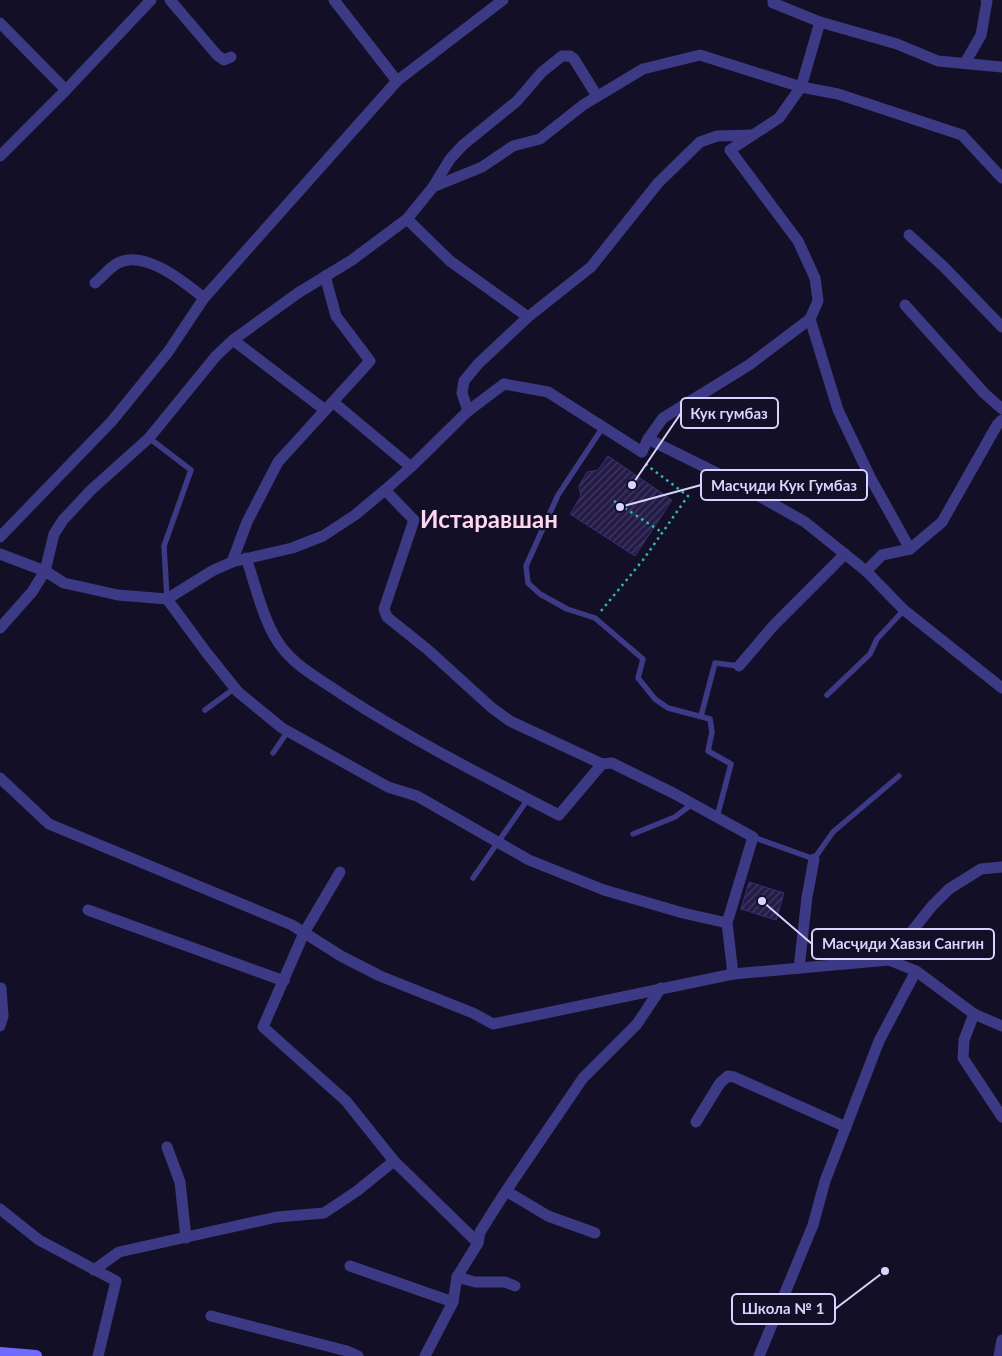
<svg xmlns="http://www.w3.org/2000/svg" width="1002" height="1356" font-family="Lato,sans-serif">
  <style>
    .building { fill: url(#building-hatch); stroke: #3b2d73 }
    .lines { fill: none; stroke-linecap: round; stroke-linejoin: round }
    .path { stroke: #2fb8b0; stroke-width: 2.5; stroke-dasharray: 2.5 4; stroke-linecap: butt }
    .lane { stroke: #3d3a85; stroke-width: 5.5 }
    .street { stroke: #3d3a85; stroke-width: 11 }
    .secondary { stroke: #6f6bff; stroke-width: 12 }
    .labels { text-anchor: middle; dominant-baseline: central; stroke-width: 4.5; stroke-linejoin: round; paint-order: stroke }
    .town-label { font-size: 24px; font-weight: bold; fill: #ffd6f0; stroke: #130f26 }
    .leader { fill: none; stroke: #d9d4ff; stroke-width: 2 }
    .callout-dot { fill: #d9d4ff; stroke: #130f26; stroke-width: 2 }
    .callout { fill: #130f26; stroke: #d9d4ff; stroke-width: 2 }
    .callout-label { font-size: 15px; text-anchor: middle; font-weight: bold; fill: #d9d4ff }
  </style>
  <defs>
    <pattern id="building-hatch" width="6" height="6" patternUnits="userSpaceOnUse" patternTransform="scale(1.25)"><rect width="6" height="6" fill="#241b47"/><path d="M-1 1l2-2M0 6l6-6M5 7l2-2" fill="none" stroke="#433b63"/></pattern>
  </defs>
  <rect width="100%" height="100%" fill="#130f26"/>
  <!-- building -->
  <g class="building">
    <path d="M608 456 672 500 635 556 570 514 581 496 579 486 587 472 598 470Z"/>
    <path d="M749 882 784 893 776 920 741 909Z"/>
  </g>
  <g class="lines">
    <!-- path -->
    <g class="path">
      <path d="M614 501 663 533"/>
      <path d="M601 611 643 560 688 496 644 463"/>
    </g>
    <!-- lane -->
    <g class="lane">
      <path d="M603 427 558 495 526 566 528 583 540 594 567 609 595 618 643 659 638 678 655 699 668 708 710 719 712 732 708 751 731 764 717 817"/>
      <path d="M149 438 191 470 164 546 167 599"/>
      <path d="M827 695 870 654 877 639 904 610"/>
      <path d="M205 710 235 688"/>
      <path d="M701 716 715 663 739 666"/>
      <path d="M273 753 288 731"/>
      <path d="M633 834 675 817 692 804"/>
      <path d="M753 837 814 859 833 832 899 776"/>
      <path d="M473 878 528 799"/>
    </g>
    <!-- street -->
    <g class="street">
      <path d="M170 0 217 55 224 60 231 57"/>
      <path d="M334 0 397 81"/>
      <path d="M773 0V3L820 22 897 44 938 61 1002 67"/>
      <path d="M0 23 66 90"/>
      <path d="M965 63 981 35 987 1 986 0"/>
      <path d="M0 156 66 90 151 0"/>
      <path d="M433 187 450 159 463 145 517 101 542 72 562 56H570L574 59 597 96"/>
      <path d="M407 219 450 261 528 317"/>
      <path d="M909 235 944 267 1002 327"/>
      <path d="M95 283C102 277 110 267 118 263 145 249 185 283 204 298"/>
      <path d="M905 305 984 393 1002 409"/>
      <path d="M810 319 838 410 871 479 910 549"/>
      <path d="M233 340 325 410"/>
      <path d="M333 402 411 467"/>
      <path d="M468 411 462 393 464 381 478 364 528 317 591 267 658 183 700 142 717 136 753 135"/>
      <path d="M648 439 727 478 805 522 866 571 904 610 1002 688"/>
      <path d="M385 490 414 520 384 609 387 617 427 649 492 708 510 721 602 764 612 763 673 793 753 837 727 923 733 974"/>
      <path d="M0 537 112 421 168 352 204 298 397 81 503 0"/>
      <path d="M0 554 45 571 64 583 118 595 167 599 212 571 232 562 292 548 323 536 355 515 385 490 411 467 468 411 504 384 548 392 642 452 648 439 663 418 749 365 810 319 818 301 815 278 798 241 730 150 779 118 801 87 820 22"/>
      <path d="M246 558C256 586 264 626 283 649 299 669 323 681 343 695 412 740 485 777 559 815L602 764"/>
      <path d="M232 562 247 522 278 462 370 361 336 316 325 276"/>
      <path d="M866 571 882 555 910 549 942 522 997 425 1002 420"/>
      <path d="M167 599 206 652 238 692 282 728 388 787 417 796 529 860 604 890 683 913 727 923"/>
      <path d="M0 628 32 592 45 571 54 534 63 520 91 490 149 438 216 356 233 340 298 293 352 260 407 219 433 187 482 167 513 146 540 139 583 105 643 69 700 55 801 87 838 94 962 135 1002 178"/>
      <path d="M739 666 774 625 845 554"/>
      <path d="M0 778 49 824 292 925 341 956 380 976 473 1013 493 1024 733 974 889 960 916 971 974 1014 1002 1026"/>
      <path d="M340 872 304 933 263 1027 346 1101 394 1161 478 1243"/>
      <path d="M88 910 284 981"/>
      <path d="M889 960 932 906 949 889 981 869 1002 867"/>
      <path d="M799 968 807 897 814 859"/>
      <path d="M974 1014 964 1040 963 1058 1002 1117"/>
      <path d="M0 1026 3 1016 1 988"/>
      <path d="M696 1122 720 1083 728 1076 734 1077 846 1127"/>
      <path d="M167 1147 180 1182 186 1238"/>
      <path d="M506 1191 548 1216 595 1233"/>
      <path d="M0 1209 39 1240 116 1281 98 1356"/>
      <path d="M350 1266 453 1302"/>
      <path d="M94 1270 119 1252 277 1217 324 1213 357 1191 394 1161"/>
      <path d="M457 1277 475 1282H505L515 1286"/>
      <path d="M211 1316 347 1351 358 1356"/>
      <path d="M425 1356 453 1302 457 1277 478 1243 480 1232 506 1191 583 1078 637 1024 661 988"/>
      <path d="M759 1356 813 1225 825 1181 879 1041 916 971"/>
      <path d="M999 1356 1002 1340"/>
    </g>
    <!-- secondary -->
    <path class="secondary" d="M0 1353 36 1356"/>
  </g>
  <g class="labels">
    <!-- town labels -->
    <g class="town-label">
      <text x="489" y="518">Истаравшан</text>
    </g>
  </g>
  <!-- callouts -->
  <path class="leader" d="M632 485L681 413M620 507L701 485M762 901L812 944M885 1271L835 1309"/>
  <g class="callout-dot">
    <circle cx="632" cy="485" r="5"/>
    <circle cx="620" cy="507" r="5"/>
    <circle cx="762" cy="901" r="5"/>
    <circle cx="885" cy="1271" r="5"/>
  </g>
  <g class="callout">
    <rect x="681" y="398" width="97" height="30" rx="5"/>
    <rect x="701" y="470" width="166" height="30" rx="5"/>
    <rect x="812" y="929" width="182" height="30" rx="5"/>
    <rect x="732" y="1294" width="103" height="30" rx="5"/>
  </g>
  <g class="callout-label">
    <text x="729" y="419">Кук гумбаз</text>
    <text x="784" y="491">Масҷиди Кук Гумбаз</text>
    <text x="903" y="949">Масҷиди Хавзи Сангин</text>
    <text x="783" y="1314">Школа № 1</text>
  </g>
</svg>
